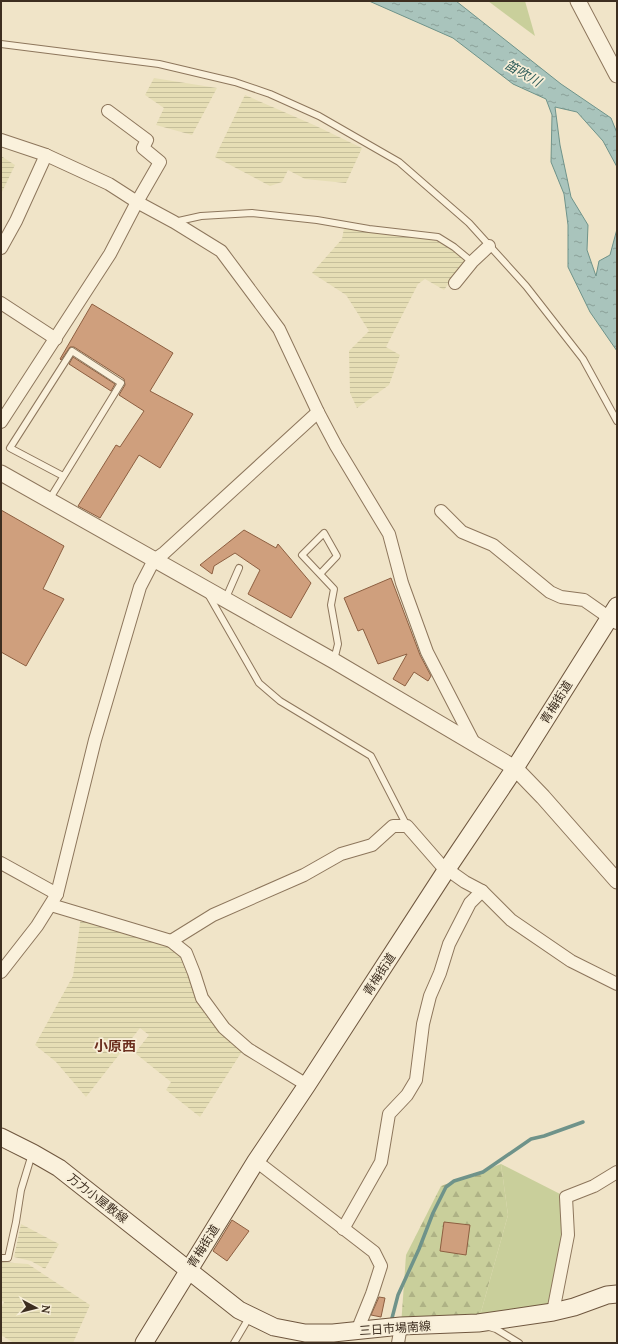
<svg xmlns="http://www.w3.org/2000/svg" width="618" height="1344" font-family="Lora,'Noto Sans JP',serif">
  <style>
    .farmland { fill: url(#farmland-rules) }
    .forest { fill: url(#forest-firs) }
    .park { fill: #c9cf9b }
    .water { fill: url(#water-ripples); stroke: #6f938a }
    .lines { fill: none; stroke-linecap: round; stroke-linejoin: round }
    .stream { stroke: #6f938a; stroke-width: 3.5 }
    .building { fill: #cf9f7d; stroke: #8d5f41 }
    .service-casing { stroke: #8d765c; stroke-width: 8 }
    .minor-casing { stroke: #8d765c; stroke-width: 14 }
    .tertiary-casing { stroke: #8d765c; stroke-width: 17 }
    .secondary-casing { stroke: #6f573f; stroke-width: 19 }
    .service { stroke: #faf1dc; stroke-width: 6 }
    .minor { stroke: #faf1dc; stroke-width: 12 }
    .tertiary { stroke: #faf1dc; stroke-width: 15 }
    .secondary { stroke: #faf1dc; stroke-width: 17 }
    .labels { text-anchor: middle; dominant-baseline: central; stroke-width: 3.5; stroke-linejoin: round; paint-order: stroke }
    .street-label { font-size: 12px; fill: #3d2e20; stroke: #f7eed8 }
    .water-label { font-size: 13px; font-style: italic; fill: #2f5d5a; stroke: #f7eed8 }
    .quarter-label { font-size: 14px; font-weight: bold; fill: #6b2e1e; stroke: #f7eed8 }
  </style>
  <defs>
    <pattern id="farmland-rules" width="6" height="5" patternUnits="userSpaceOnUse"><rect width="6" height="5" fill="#e6deb5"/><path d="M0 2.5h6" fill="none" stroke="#c6bf9b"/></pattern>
    <pattern id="forest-firs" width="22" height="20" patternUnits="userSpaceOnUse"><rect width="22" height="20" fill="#c9cf9b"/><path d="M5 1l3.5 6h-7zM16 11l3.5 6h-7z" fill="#aeb285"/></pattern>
    <pattern id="water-ripples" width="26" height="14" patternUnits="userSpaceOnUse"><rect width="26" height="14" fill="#a9c4bc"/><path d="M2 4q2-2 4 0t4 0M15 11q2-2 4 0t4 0" fill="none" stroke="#8ba098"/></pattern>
  </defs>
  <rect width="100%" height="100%" fill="#f0e4c8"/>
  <!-- farmland -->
  <g class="farmland">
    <path d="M154 78 217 88 192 135 156 125 164 108 145 95Z"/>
    <path d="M245 95 314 125 362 148 346 183 305 179 288 170 282 182 270 186 215 157Z"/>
    <path d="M1 156 15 165 1 194Z"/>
    <path d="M344 228 437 241 467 258 444 290 425 279 418 284 386 347 400 355 389 385 357 408 350 393 349 351 369 331 346 295 312 273 342 239Z"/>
    <path d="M81 916 168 945 183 954 191 971 243 1050 200 1117 166 1090 171 1082 135 1053 149 1035 140 1028 86 1097 56 1062 35 1045 73 976Z"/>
    <path d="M21 1224 59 1244 45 1269 31 1261 14 1257Z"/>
    <path d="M1 1262 28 1264 90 1305 73 1343H14L1 1335V1308L4 1302 1 1300Z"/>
  </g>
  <!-- forest -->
  <path class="forest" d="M501 1164 508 1215 478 1323 401 1326 406 1255 441 1186Z"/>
  <!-- park -->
  <g class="park">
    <path d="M488 1H525L535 36Z"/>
    <path d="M501 1164 566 1197 568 1235 553 1312 478 1323 508 1215Z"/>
  </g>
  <!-- water -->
  <path class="water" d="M369 1H456L561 84 611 118 617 133V167L603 141 577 112 555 107 560 145 571 197 588 225 587 250 596 276 599 261 610 255 617 229V351L590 312 568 267V225L564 194 551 162 552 115 546 99 513 84 453 38Z"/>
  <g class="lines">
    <!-- stream -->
    <path class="stream" d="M391 1322 398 1295 419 1249 433 1213 446 1187 454 1181 483 1172 531 1139 544 1136 583 1122"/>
  </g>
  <!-- building -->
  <g class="building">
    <path d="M92 304 173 353 150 391 193 414 160 468 139 455 100 518 78 506 116 445 120 447 144 411 119 395 125 385 124 379 74 347H70L61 360 60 359Z"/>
    <path d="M73 357 115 384 111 391 69 364Z"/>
    <path d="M1 510 64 546 43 589 64 599 26 666 1 652Z"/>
    <path d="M244 530 276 548 278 544 311 583 291 618 248 594 260 570 235 553 214 566 212 574 200 565Z"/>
    <path d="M391 578 420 655 431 676 428 681 414 672 405 686 393 679 407 654 378 664 363 629 358 631 344 598Z"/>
    <path d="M232 1220 249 1231 227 1261 213 1251Z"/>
    <path d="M444 1222 470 1225 466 1255 440 1251Z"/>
    <path d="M379 1297 385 1298 381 1317 371 1315Z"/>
  </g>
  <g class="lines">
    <!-- service casing -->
    <g class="service-casing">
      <g id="service">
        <path d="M1 44 159 64 235 82 270 94 319 116 399 162 469 223 526 286 583 359 617 421"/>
        <path d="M174 222 201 216 252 213 317 220 369 229 438 237 454 247 472 262"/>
        <path d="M49 500 121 383 72 351 10 448 63 476"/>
        <path d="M320 574 337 556 324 533 302 555 334 589 331 605 338 644 334 660"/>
        <path d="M208 594 259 683 280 701 371 756 407 826"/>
        <path d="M225 600 239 568"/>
        <path d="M1 1258H8L16 1222 21 1190 32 1154"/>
        <path d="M489 1327 496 1329 519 1343"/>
        <path d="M234 1343 250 1316"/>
      </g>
    </g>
    <!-- minor casing -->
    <g class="minor-casing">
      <g id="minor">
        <path d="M1 140 46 155 109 184 137 202 174 222 221 251 279 329 318 412 336 446 389 534 402 583 427 652 475 745"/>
        <path d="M1 248 16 221 46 155"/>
        <path d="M455 283 472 262 489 246"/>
        <path d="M1 303 56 339"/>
        <path d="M1 422 110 254 137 202 160 162 143 148 147 140 108 111"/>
        <path d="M441 511 462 532 493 545 550 592 561 597 584 600 617 623"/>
        <path d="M1 863 57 894"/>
        <path d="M51 905 171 941 186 953 194 973 202 998 224 1028 248 1049 307 1085"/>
        <path d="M171 941 213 915 304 875 341 854 372 845 393 826H407L441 865 465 882 482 891 511 920 571 961 617 984"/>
        <path d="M1 972 37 926 57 894 95 740 140 587 154 560 164 553 318 412"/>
        <path d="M256 1161 374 1252 381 1266 372 1294 357 1331"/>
        <path d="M343 1229 381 1162 389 1114 407 1095 416 1080 423 1024 430 996 440 973 449 944 470 903 482 891"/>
        <path d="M553 1312 568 1235 566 1197 594 1186 617 1172"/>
        <path d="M398 1343 401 1326"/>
      </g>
    </g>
    <!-- tertiary casing -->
    <g class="tertiary-casing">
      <g id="tertiary">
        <path d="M578 1 617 75"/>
        <path d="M1 473 334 661 515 768 543 797 617 881"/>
      </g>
    </g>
    <!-- secondary casing -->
    <g class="secondary-casing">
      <g id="secondary">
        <path d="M1 1137 33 1153 59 1168 239 1310 274 1327 305 1333H333L401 1326 478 1323 553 1312 574 1307 607 1295 617 1294"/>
        <path d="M144 1343 256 1161 307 1085 447 869 515 768 617 606"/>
      </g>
    </g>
    <!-- service -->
    <use href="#service" class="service"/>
    <!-- minor -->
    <use href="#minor" class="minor"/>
    <!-- tertiary -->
    <use href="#tertiary" class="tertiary"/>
    <!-- secondary -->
    <use href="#secondary" class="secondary"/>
  </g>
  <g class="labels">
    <!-- street labels -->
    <g class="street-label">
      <text transform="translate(556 702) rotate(-58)">青梅街道</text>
      <text transform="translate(379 974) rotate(-57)">青梅街道</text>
      <text transform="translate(98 1198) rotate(38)">万力小屋敷線</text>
      <text transform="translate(203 1246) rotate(-58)">青梅街道</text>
      <text transform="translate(395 1328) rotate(-4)">三日市場南線</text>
    </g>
    <!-- water labels -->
    <g class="water-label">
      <text transform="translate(523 73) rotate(30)">笛吹川</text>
    </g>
    <!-- quarter labels -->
    <g class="quarter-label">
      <text x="115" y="1046">小原西</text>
    </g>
  </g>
  <!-- border -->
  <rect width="618" height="1344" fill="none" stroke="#3d2e20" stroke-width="4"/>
  <!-- north arrow -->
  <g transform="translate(36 1308) rotate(97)" stroke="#f7eed8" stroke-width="3" paint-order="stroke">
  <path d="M0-3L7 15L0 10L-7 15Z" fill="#3d2e20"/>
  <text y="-6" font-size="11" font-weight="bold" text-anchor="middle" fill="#3d2e20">N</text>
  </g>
</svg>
